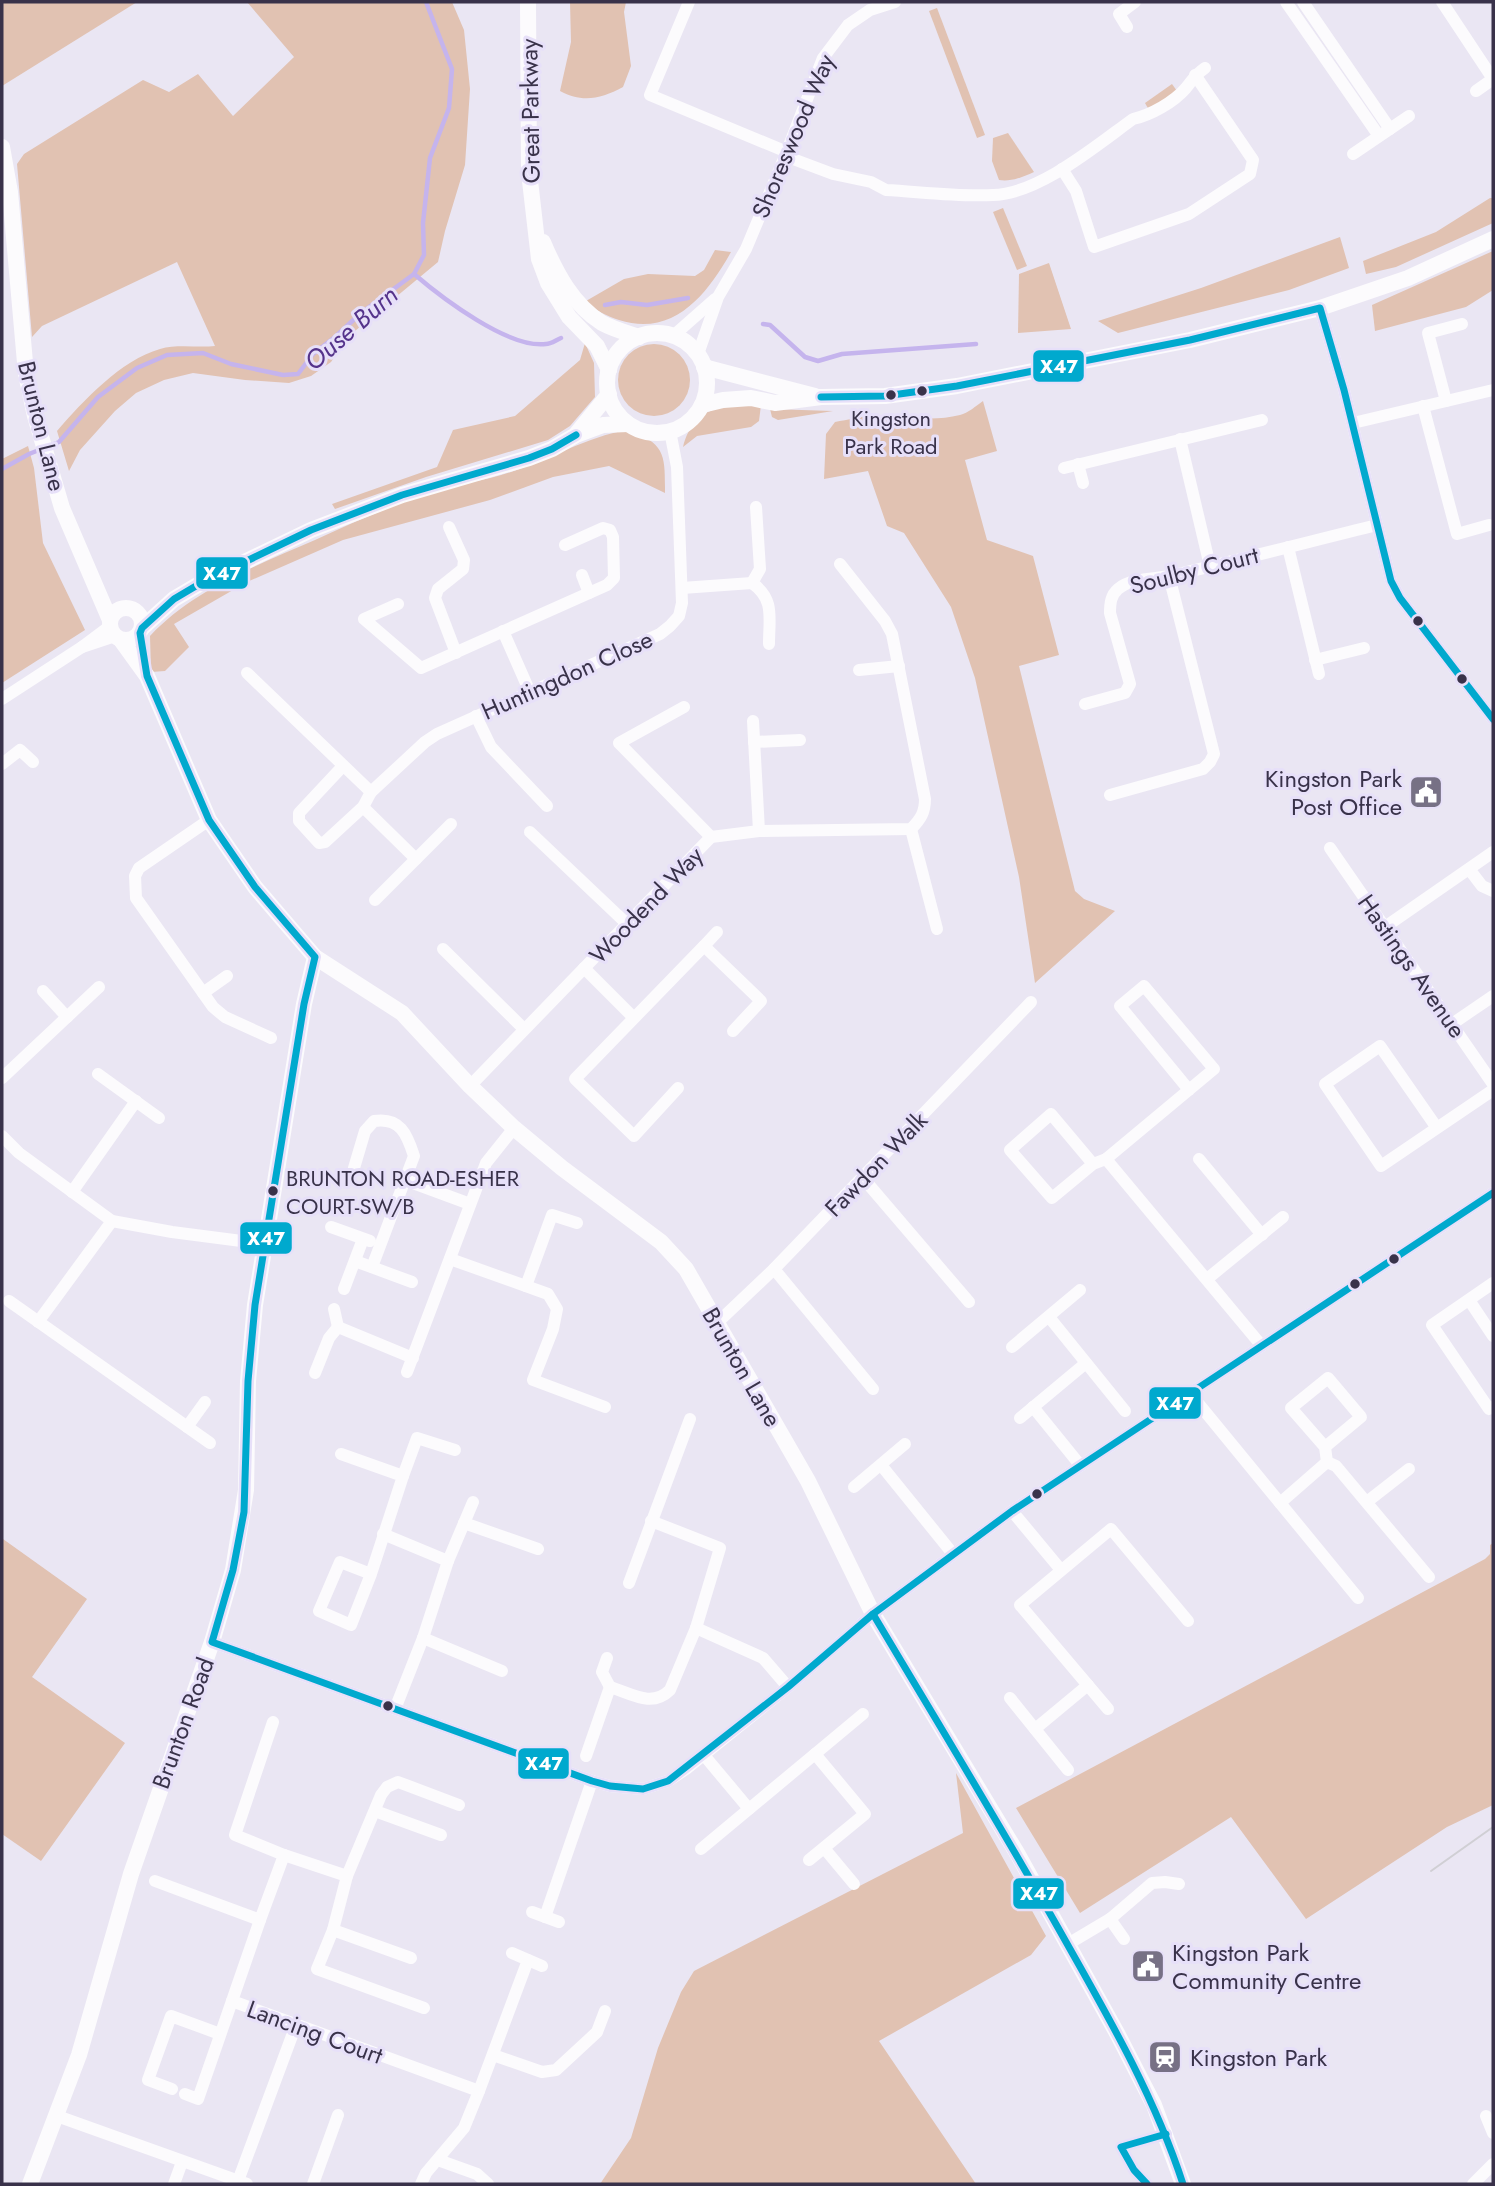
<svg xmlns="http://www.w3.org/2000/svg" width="1495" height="2186" font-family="Jost,sans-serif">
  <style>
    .green { fill: #e1c2b2 }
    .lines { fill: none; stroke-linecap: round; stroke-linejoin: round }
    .stream { stroke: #c5b4ed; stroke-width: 4.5 }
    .minor { stroke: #fcfbfd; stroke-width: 12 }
    .tertiary { stroke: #fcfbfd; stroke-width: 16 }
    .tram { stroke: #d0cfd4; stroke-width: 2 }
    .bus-1-casing { stroke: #e7e0f9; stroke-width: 12 }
    .bus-1 { stroke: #00a9ce; stroke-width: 7 }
    .bus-dot { fill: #39324a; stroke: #e7e0f9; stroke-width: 2.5 }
    .labels { text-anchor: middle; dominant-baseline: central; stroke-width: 6; stroke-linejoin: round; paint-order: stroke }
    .bus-label { font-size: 22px; fill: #39324a; stroke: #e7e0f9 }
    .street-label { font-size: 24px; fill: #39324a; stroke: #e7e0f9 }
    .poi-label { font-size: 24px; fill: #39324a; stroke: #e7e0f9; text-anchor: start }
    .water-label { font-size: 26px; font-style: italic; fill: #55338b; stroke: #e7e0f9 }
    .line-badge { stroke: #e7e0f9; stroke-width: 2.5 }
    .badge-label { font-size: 19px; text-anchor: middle; font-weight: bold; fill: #fff }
  </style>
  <rect width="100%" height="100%" fill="#eae6f3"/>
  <!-- green -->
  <g class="green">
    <path d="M2 2H137L2 86Z"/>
    <path d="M247 2H452L464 30 470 89 465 165 445 231 438 262 349 336 331 362 311 376 289 383 245 380 193 373 164 380 136 393 115 411 80 450 69 471 57 431C83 401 121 360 160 349 177 344 198 348 215 346L177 262 42 326 32 337 17 164 24 154 143 80 169 92 198 74 233 116 294 57Z"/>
    <path d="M570 2H626L624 12 631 66 623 87C601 99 582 103 560 91L571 42Z"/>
    <path d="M937 8 985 135 977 138 929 11Z"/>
    <path d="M1172 84 1177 91 1149 110 1145 103Z"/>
    <path d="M1008 133 1034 172C1023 177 1011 182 999 180L992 161 993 138Z"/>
    <path d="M1490 198H1493V223L1396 267 1366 274 1363 261 1436 232Z"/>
    <path d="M1003 208 1027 266 1017 270 993 212Z"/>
    <path d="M1340 237 1349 268 1289 290 1118 333 1098 321 1201 288Z"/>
    <path d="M715 250 731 252C708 293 674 338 619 320 607 316 595 311 586 301L624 279 648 274 695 276 704 270Z"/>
    <path d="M1493 251V290L1466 307 1375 331 1372 305Z"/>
    <path d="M1049 263 1071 329 1018 333 1019 274Z"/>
    <path d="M585 343 594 363 595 397 570 426 548 440 426 477 335 509 332 504 437 467 453 430 515 416 580 360Z"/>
    <circle cx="654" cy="380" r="36"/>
    <path d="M983 401 997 451 965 460 987 540 1033 556 1059 655 1019 666 1075 891 1084 899 1115 911 1035 983 1019 877 975 678 951 607 904 533 887 526 868 471 824 479 826 434 835 422C849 420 864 415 879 416 905 416 933 422 960 415 968 413 976 406 983 401Z"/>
    <path d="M761 405 759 421 751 427 697 436 683 447C695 403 723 407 761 405Z"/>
    <path d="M770 409 833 411 778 420 772 417Z"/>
    <path d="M627 430C666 443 665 455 665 493L609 466 553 477 490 500 343 540 247 582 174 624 189 647 165 671 151 672 150 636C193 590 257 565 315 540 352 523 390 506 429 493 456 484 485 481 511 472 550 459 587 437 627 430Z"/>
    <path d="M28 446 34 468 43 543 85 630 2 683V459Z"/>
    <path d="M3 1539 87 1599 32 1677 125 1743 41 1861 2 1834Z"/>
    <path d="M1493 1543V1805L1447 1827 1306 1919 1231 1817 1080 1913 1016 1808 1485 1559 1490 1554V1545Z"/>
    <path d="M956 1773 1046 1936 1031 1955 879 2041 976 2184H600L631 2138 658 2048 681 1992 694 1971 963 1833Z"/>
  </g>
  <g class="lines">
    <!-- stream -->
    <g class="stream">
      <path d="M414 274C442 298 509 349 546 344 551 344 556 340 561 338"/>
      <path d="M605 305 621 302 647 305 688 298"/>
      <path d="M763 324 770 325 805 357 818 361 842 354 976 344"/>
      <path d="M2 469 29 454 59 442 98 397 137 368 167 355 203 353 231 364 283 375 298 374 313 354 335 337 361 313 414 274 424 255 423 223 430 158 449 108 452 69 426 2"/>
    </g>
    <!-- minor -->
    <g class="minor">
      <path d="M689 2 650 95 787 152"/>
      <path d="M1286 2 1379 136"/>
      <path d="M1303 2 1390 129"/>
      <path d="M1442 2 1493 79"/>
      <path d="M1127 27 1119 14 1135 2"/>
      <path d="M1476 91 1493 79"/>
      <path d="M1353 154 1409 116"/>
      <path d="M785 156 833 174 871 182 886 190C921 192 958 197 993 195 1039 194 1097 145 1133 119 1151 115 1174 102 1186 88 1192 80 1196 74 1205 68"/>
      <path d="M1062 169 1076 191 1094 247 1189 214 1250 174 1253 160 1195 75"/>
      <path d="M1320 308 1344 390 1391 581 1400 598 1493 719"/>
      <path d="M673 336 715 299"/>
      <path d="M698 354 718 297 746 249 785 156 823 58 848 25 870 10 895 2"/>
      <path d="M1446 401 1428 333 1462 324"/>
      <path d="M1423 406 1457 534 1489 525"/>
      <path d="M1353 423 1493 390"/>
      <path d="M1180 439 1210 566"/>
      <path d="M1078 464 1083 483"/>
      <path d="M1064 468 1262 420"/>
      <path d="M756 507 760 569 752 583C775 599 769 618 769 644"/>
      <path d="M449 527 464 560 463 569 438 589 435 598 456 653"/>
      <path d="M1288 547 1319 674"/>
      <path d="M582 575 589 593"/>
      <path d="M682 588 752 583"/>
      <path d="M398 604 364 619 421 668 607 585 614 578 613 537 610 530 603 528 565 545"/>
      <path d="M110 626 82 647 115 636"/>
      <path d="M503 631 529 690"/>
      <path d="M1315 660 1364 648"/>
      <path d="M859 670 899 666"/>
      <path d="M247 673 371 792"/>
      <path d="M2 699 82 647"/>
      <path d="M1085 704 1125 693 1130 684 1110 613C1110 603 1111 595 1118 589 1131 578 1154 579 1170 576 1239 560 1308 542 1377 525"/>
      <path d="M684 707 619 743 711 837"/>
      <path d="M476 716 491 747 547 806"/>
      <path d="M753 721 759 831"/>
      <path d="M754 742 800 740"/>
      <path d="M2 764 20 750 33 762"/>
      <path d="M343 766 299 813V821L319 843 325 842 363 807 371 792 425 742 437 734 660 634 670 626 679 616 682 603 677 467 670 431"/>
      <path d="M1110 795 1203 769 1210 762 1214 754 1169 576"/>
      <path d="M363 807 416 859"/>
      <path d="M209 820 139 868 135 876 136 898 213 1007 225 1017 271 1038"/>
      <path d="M911 829 937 929"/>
      <path d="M530 832 626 923"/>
      <path d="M1330 848 1493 1084"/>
      <path d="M1469 869 1482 886 1493 891"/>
      <path d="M375 900 451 824"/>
      <path d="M1385 927 1493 852"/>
      <path d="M704 946 717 932"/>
      <path d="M443 949 524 1029"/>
      <path d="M584 968 633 1017"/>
      <path d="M43 991 67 1017"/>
      <path d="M203 993 227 976"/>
      <path d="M1452 1024 1493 996"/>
      <path d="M98 1074 159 1118"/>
      <path d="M2 1078 99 987"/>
      <path d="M470 1086 711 837 759 831 911 829C921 819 925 812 925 799L892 634 885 621 840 564"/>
      <path d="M678 1088 634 1136 575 1079 704 946 761 1001 733 1031"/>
      <path d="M1189 1090 1120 1006 1144 986 1214 1069 1106 1159 1261 1345"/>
      <path d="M1437 1128 1380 1046 1325 1084 1381 1166 1493 1090"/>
      <path d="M2 1136 19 1153 112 1221 172 1232 265 1244"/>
      <path d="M1199 1159 1262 1235"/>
      <path d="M1093 1164 1051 1114 1010 1150 1052 1198 1093 1164 1106 1159"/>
      <path d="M354 1168 365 1131 374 1121C400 1117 407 1134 414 1156L372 1267"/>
      <path d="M863 1178 969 1302"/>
      <path d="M405 1180 470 1204"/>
      <path d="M72 1192 136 1101"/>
      <path d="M331 1227 370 1241"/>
      <path d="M450 1259 548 1294 557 1309 553 1329 533 1380 605 1407"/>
      <path d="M355 1261 412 1282"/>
      <path d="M774 1269 873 1389"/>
      <path d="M1207 1279 1283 1217"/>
      <path d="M1493 1283 1432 1325 1489 1409 1493 1407"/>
      <path d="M526 1286 552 1215 577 1223"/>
      <path d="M344 1289 363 1239"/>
      <path d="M1469 1300 1493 1336"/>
      <path d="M9 1301 210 1443"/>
      <path d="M334 1309 338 1327"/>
      <path d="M1049 1317 1125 1411"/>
      <path d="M38 1322 112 1221"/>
      <path d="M717 1323 774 1269 1031 1002"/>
      <path d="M1012 1347 1080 1290"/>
      <path d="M407 1372 486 1163 514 1128"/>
      <path d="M315 1373 329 1338 338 1327 413 1358"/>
      <path d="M1189 1392 1358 1598"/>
      <path d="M1033 1407 1080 1465"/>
      <path d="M1020 1418 1086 1363"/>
      <path d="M187 1427 205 1402"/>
      <path d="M1325 1447 1361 1417 1328 1378 1291 1408 1325 1447 1327 1462"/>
      <path d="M341 1454 403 1476 371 1574 351 1625 319 1611 340 1562 371 1574"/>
      <path d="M881 1465 953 1554"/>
      <path d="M403 1476 417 1438 455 1450"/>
      <path d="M854 1487 905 1444"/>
      <path d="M1368 1501 1409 1469"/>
      <path d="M1280 1503 1327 1462 1336 1466 1429 1577"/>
      <path d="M1012 1511 1061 1570"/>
      <path d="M464 1523 538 1549"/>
      <path d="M383 1534 448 1561 473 1502"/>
      <path d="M629 1583 690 1419"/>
      <path d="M696 1628 763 1658 788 1687"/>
      <path d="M423 1638 502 1671"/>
      <path d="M212 1642 592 1781 610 1786 643 1789 668 1781 686 1769 788 1687 873 1614 1012 1511 1493 1193"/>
      <path d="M607 1658 602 1672 610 1687C632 1694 652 1708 670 1690L696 1628 720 1548 651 1521"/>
      <path d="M1010 1698 1068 1770"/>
      <path d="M395 1709 423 1638 448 1561"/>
      <path d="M1108 1709 1020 1605 1111 1529 1188 1621"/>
      <path d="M273 1722 235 1835 284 1855 347 1876"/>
      <path d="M1035 1729 1088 1685"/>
      <path d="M703 1754 749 1809"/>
      <path d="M815 1754 863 1714"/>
      <path d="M586 1756 610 1687"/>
      <path d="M375 1811 441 1835"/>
      <path d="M824 1848 854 1884"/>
      <path d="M701 1849 815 1754 865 1814 809 1860"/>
      <path d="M155 1881 260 1920 284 1855"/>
      <path d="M532 1912 559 1922"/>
      <path d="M545 1917 592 1781"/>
      <path d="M1110 1919 1124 1939"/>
      <path d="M260 1920 232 2001 479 2091 528 1960"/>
      <path d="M333 1930 411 1958"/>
      <path d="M1068 1944 1110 1919 1152 1883 1165 1882 1179 1884"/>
      <path d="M512 1953 542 1966"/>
      <path d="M424 2008 317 1969 333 1930 347 1876 381 1795 387 1787 398 1782 459 1805"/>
      <path d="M493 2055 542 2072 556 2070 597 2032 605 2011"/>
      <path d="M172 2089 148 2080 171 2016 220 2034"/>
      <path d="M185 2094 198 2099 232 2001"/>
      <path d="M57 2116 247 2184"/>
      <path d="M1486 2116 1493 2133"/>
      <path d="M438 2160 477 2174 488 2184"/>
      <path d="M238 2181 296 2025"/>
      <path d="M174 2184 182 2162"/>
      <path d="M313 2184 338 2115"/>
      <path d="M421 2184 426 2173 464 2128 479 2091"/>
      <path d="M1473 2184 1493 2164"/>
    </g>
    <!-- tertiary -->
    <g class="tertiary">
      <path d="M528 2 529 172 539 259 548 283 569 317 597 346 609 370"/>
      <path d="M2 147 10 192 26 374 35 416 62 508 110 620"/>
      <path d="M543 242C556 273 573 305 602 323 613 329 627 333 639 337"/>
      <circle cx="657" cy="383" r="50"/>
      <path d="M704 367 815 396"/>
      <path d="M702 405 723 400 751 398 775 403 821 397 885 396 957 386 1190 340 1320 308 1408 278 1493 239"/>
      <path d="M577 433 609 394"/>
      <circle cx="126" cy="624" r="16"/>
      <path d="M142 628 174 599 201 583 311 530 402 495 529 458 552 449 576 435 603 425 628 424"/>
      <path d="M121 640 147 676 209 820 255 887 315 957 402 1013 470 1086 514 1128 562 1168 661 1242 686 1269 808 1481 873 1614 1017 1853 1118 2035 1154 2105 1183 2184"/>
      <path d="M30 2184 79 2055 131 1874 212 1642 233 1570 246 1490 248 1381 255 1305 304 1004 315 957"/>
    </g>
    <!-- tram -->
    <path class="tram" d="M1431 1871 1493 1827"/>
    <!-- bus-1 casing -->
    <g class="bus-1-casing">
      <g id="bus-1">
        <path d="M821 397 885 396 957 386 1190 340 1320 308 1344 390 1391 581 1400 598 1493 719"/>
        <path d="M576 435 552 449 529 458 402 495 311 530 201 583 174 599 142 628 140 633 147 676 209 820 255 887 315 957 304 1004 255 1305 248 1381 244 1512 233 1570 212 1642 592 1781 610 1786 643 1789 668 1781 788 1687 873 1614 1012 1511 1493 1193"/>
        <path d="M873 1614C939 1725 1007 1836 1070 1949 1113 2025 1156 2101 1183 2184"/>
        <path d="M1147 2184 1134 2170 1121 2147 1166 2134"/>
      </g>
    </g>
    <!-- bus-1 -->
    <use href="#bus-1" class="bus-1"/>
  </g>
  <!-- icons -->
  <defs>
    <g id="civic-square" transform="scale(1.75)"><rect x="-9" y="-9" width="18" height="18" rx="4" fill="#777185" stroke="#e7e0f9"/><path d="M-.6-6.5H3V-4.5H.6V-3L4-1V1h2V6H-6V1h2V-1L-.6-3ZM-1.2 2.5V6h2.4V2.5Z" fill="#fff"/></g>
    <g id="station-square" transform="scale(1.75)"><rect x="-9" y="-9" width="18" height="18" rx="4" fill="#777185" stroke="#e7e0f9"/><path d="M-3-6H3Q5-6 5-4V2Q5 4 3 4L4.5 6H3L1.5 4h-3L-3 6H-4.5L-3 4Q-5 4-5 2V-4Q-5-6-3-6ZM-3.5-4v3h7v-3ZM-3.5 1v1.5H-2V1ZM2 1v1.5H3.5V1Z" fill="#fff"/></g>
  </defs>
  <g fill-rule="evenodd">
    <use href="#civic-square" x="1426" y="792"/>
    <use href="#civic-square" x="1148" y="1966"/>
    <use href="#station-square" x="1165" y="2057"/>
  </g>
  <!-- markers -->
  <g class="bus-dot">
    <circle cx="922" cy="391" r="6"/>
    <circle cx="891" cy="395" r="6"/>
    <circle cx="1418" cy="621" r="6"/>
    <circle cx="1462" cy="679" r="6"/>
    <circle cx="273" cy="1191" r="6"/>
    <circle cx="1394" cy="1259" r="6"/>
    <circle cx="1355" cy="1284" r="6"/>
    <circle cx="1037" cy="1494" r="6"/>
    <circle cx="388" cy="1706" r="6"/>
  </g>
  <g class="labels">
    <!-- bus labels -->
    <g class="bus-label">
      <text x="891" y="418">Kingston<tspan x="891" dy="28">Park Road</tspan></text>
      <text x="286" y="1178" text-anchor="start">BRUNTON ROAD-ESHER<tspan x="286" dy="28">COURT-SW/B</tspan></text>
    </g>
    <!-- street labels -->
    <g class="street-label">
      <text transform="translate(530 111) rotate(-91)">Great Parkway</text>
      <text transform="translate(793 136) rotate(-67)">Shoreswood Way</text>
      <text transform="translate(42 426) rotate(76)">Brunton Lane</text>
      <text transform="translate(1194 570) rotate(-14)">Soulby Court</text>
      <text transform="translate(567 675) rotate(-24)">Huntingdon Close</text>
      <text transform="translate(646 905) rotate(-46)">Woodend Way</text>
      <text transform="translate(1412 966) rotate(55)">Hastings Avenue</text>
      <text transform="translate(876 1164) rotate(-46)">Fawdon Walk</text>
      <text transform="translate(742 1367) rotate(60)">Brunton Lane</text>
      <text transform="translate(183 1723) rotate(-70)">Brunton Road</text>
      <text transform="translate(315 2032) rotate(20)">Lancing Court</text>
    </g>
    <!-- poi labels -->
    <g class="poi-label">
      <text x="1402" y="778" text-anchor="end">Kingston Park<tspan x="1402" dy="28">Post Office</tspan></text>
      <text x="1172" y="1952">Kingston Park<tspan x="1172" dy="28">Community Centre</tspan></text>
      <text x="1190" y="2057">Kingston Park</text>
    </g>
    <!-- water labels -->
    <g class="water-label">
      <text transform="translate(351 328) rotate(-41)">Ouse Burn</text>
    </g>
  </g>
  <g class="line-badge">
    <rect x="1032" y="349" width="53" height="34" rx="7" fill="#00a9ce"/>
    <rect x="195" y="556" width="54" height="34" rx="7" fill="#00a9ce"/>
    <rect x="239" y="1221" width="54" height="34" rx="7" fill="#00a9ce"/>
    <rect x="1148" y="1386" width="54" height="34" rx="7" fill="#00a9ce"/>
    <rect x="517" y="1747" width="53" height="33" rx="7" fill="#00a9ce"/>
    <rect x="1012" y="1877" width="53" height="33" rx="7" fill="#00a9ce"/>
  </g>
  <g class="badge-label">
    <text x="1059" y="373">X47</text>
    <text x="222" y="580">X47</text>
    <text x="266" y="1245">X47</text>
    <text x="1175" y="1410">X47</text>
    <text x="544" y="1770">X47</text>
    <text x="1039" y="1900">X47</text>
  </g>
  <!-- border -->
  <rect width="1495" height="2186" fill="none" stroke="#39324a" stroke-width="7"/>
</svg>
